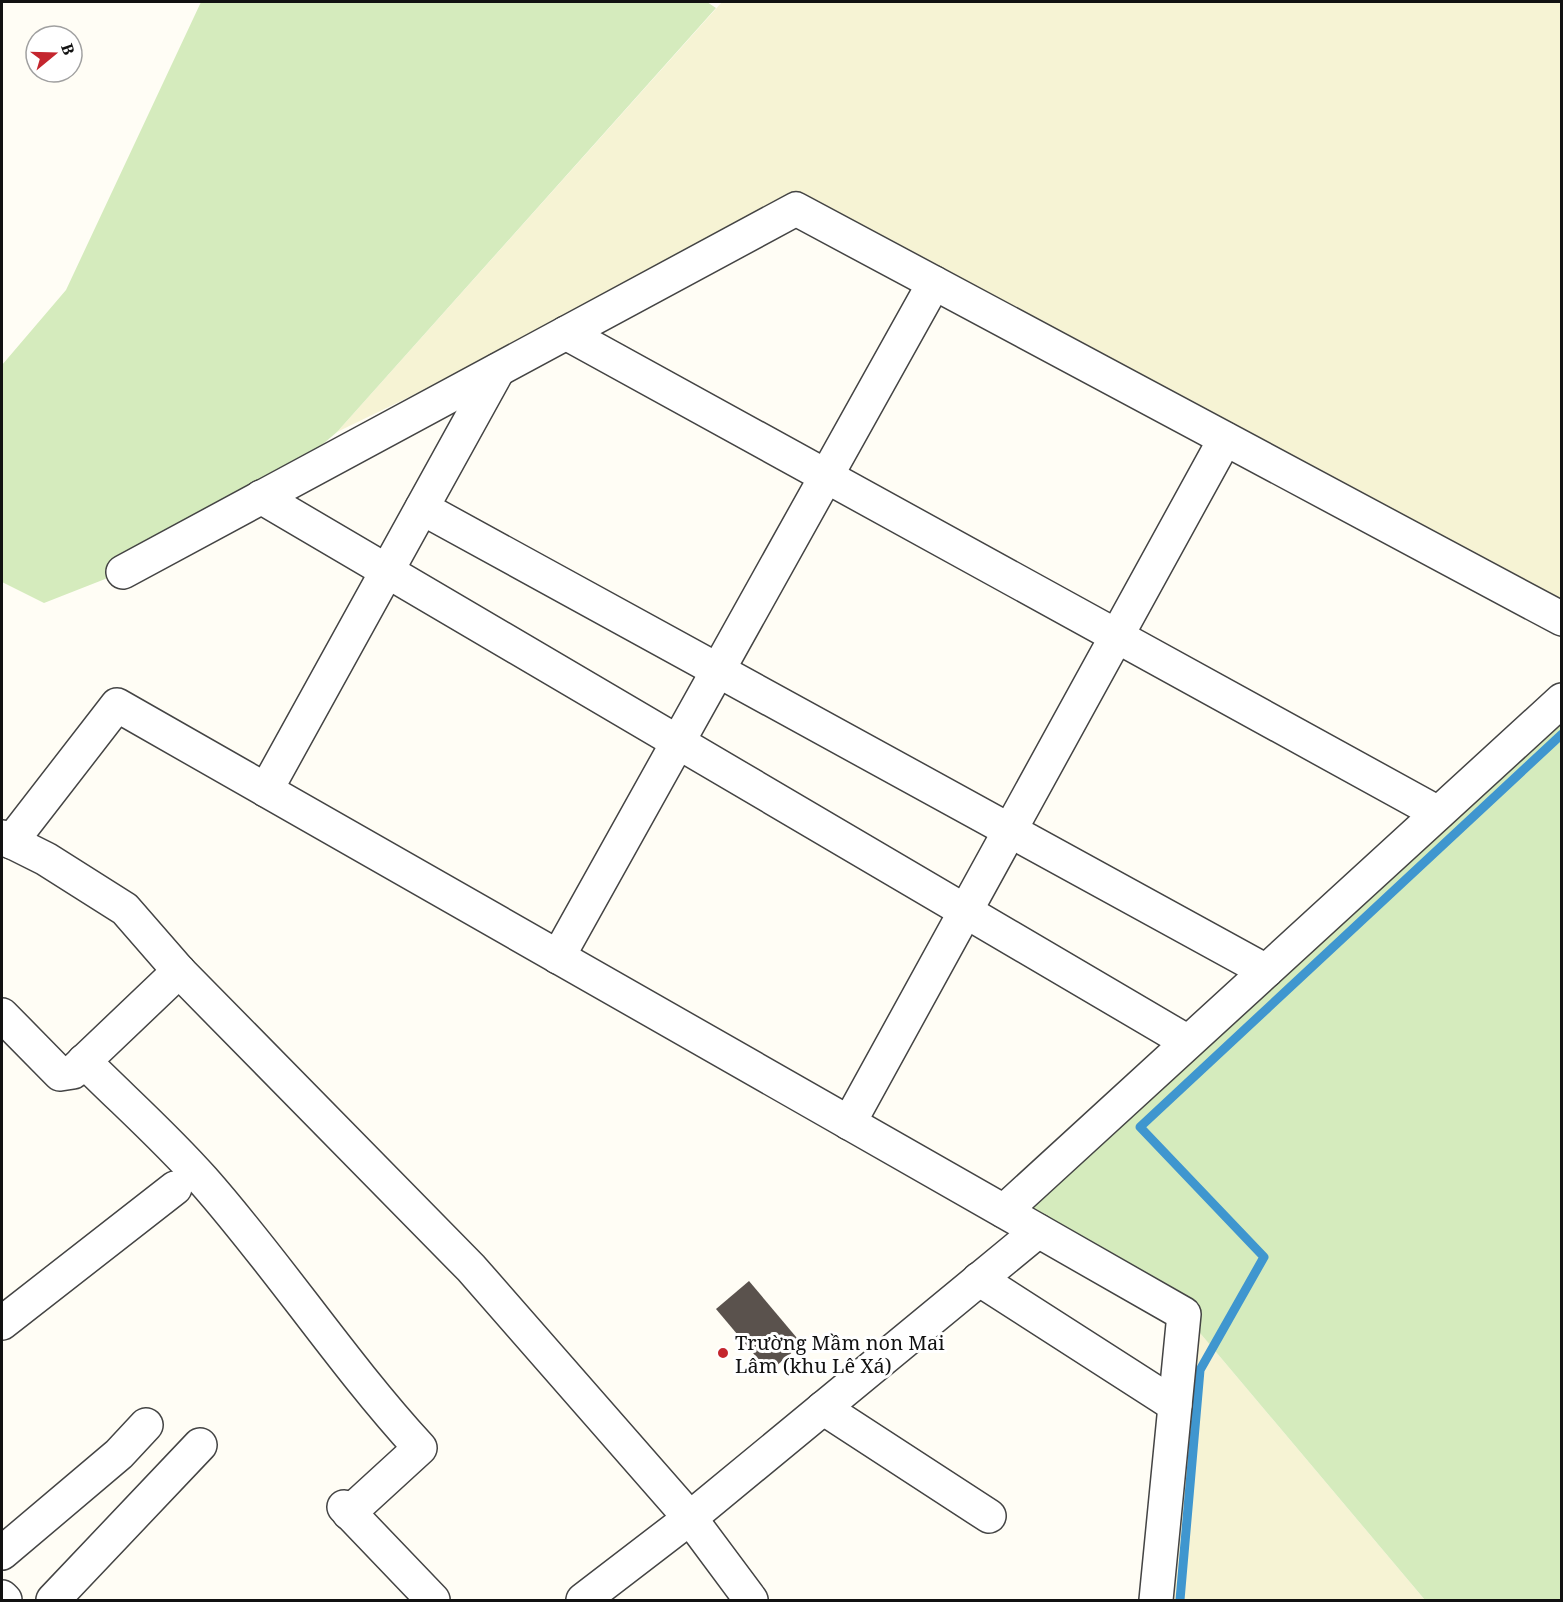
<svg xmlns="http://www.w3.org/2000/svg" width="1563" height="1602" font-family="'Noto Serif',serif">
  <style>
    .farmland { fill: #f6f3d4 }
    .green { fill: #d5ebbd }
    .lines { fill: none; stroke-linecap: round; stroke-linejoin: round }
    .stream { stroke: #3f96cf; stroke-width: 9 }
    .building { fill: #5a524d }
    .minor-casing { stroke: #444; stroke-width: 36 }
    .minor { stroke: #fff; stroke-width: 33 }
    .poi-dot { fill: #c4262e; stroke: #fff; stroke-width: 2 }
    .labels { text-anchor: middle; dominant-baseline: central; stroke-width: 6; stroke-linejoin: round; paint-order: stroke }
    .poi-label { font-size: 20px; fill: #111; stroke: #fff; text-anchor: start }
  </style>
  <rect width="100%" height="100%" fill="#fffdf5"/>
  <!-- farmland -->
  <g class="farmland">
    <path d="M722 2H1561V619L796 209 337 432Z"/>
    <path d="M1184 1314 1425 1600H1159Z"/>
  </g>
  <!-- green -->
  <g class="green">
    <path d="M201 2H707L716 8 337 432 261 497 123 572 44 603 2 582V365L66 290Z"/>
    <path d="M1561 700V1600H1425L1184 1314 1004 1211Z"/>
  </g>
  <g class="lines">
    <!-- stream -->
    <path class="stream" d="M1180 1600 1200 1370 1264 1257 1140 1127 1562 734"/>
  </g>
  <!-- building -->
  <path class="building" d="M749 1281 802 1344 769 1372 716 1309Z"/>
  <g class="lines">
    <!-- minor casing -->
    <g class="minor-casing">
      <g id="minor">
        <path d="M566 333 1438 813"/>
        <path d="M261 497 1188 1042"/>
        <path d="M422 508 1266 971"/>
        <path d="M123 572 796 209 1562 619"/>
        <path d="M266 790 498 370"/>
        <path d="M2 837 46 859 125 909 179 971 471 1268 690 1518 751 1600"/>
        <path d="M11 842 117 705 1184 1314 1156 1600"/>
        <path d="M558 957 934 283"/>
        <path d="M2 1015 60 1074 73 1072 179 971"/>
        <path d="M84 1061C123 1100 166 1138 203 1180 279 1266 342 1363 420 1448L349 1513"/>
        <path d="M849 1123 1225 439"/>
        <path d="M1004 1211 1562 700"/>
        <path d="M979 1279 1175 1405"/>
        <path d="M2 1323 175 1188"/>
        <path d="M823 1408 989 1516"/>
        <path d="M344 1507 433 1600"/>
        <path d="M2 1553 119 1454 146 1425"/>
        <path d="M2 1597 5 1600"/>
        <path d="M53 1600 200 1445"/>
        <path d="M583 1600 690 1518 1038 1231"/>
      </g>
    </g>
    <!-- minor -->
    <use href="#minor" class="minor"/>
  </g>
  <!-- markers -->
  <circle class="poi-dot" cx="723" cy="1353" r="6"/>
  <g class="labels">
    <!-- poi labels -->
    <g class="poi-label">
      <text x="735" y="1342">Trường Mầm non Mai<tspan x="735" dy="23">Lâm (khu Lê Xá)</tspan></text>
    </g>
  </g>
  <!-- border -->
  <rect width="1563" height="1602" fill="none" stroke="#111111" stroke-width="6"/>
  <!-- north arrow -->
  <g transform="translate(54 54) rotate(71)"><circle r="28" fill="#ffffff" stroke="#a0a0a0" stroke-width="1.5"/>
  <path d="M0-4.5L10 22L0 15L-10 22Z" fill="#c4262e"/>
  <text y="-9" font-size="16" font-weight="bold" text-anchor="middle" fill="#111111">B</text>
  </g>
</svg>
